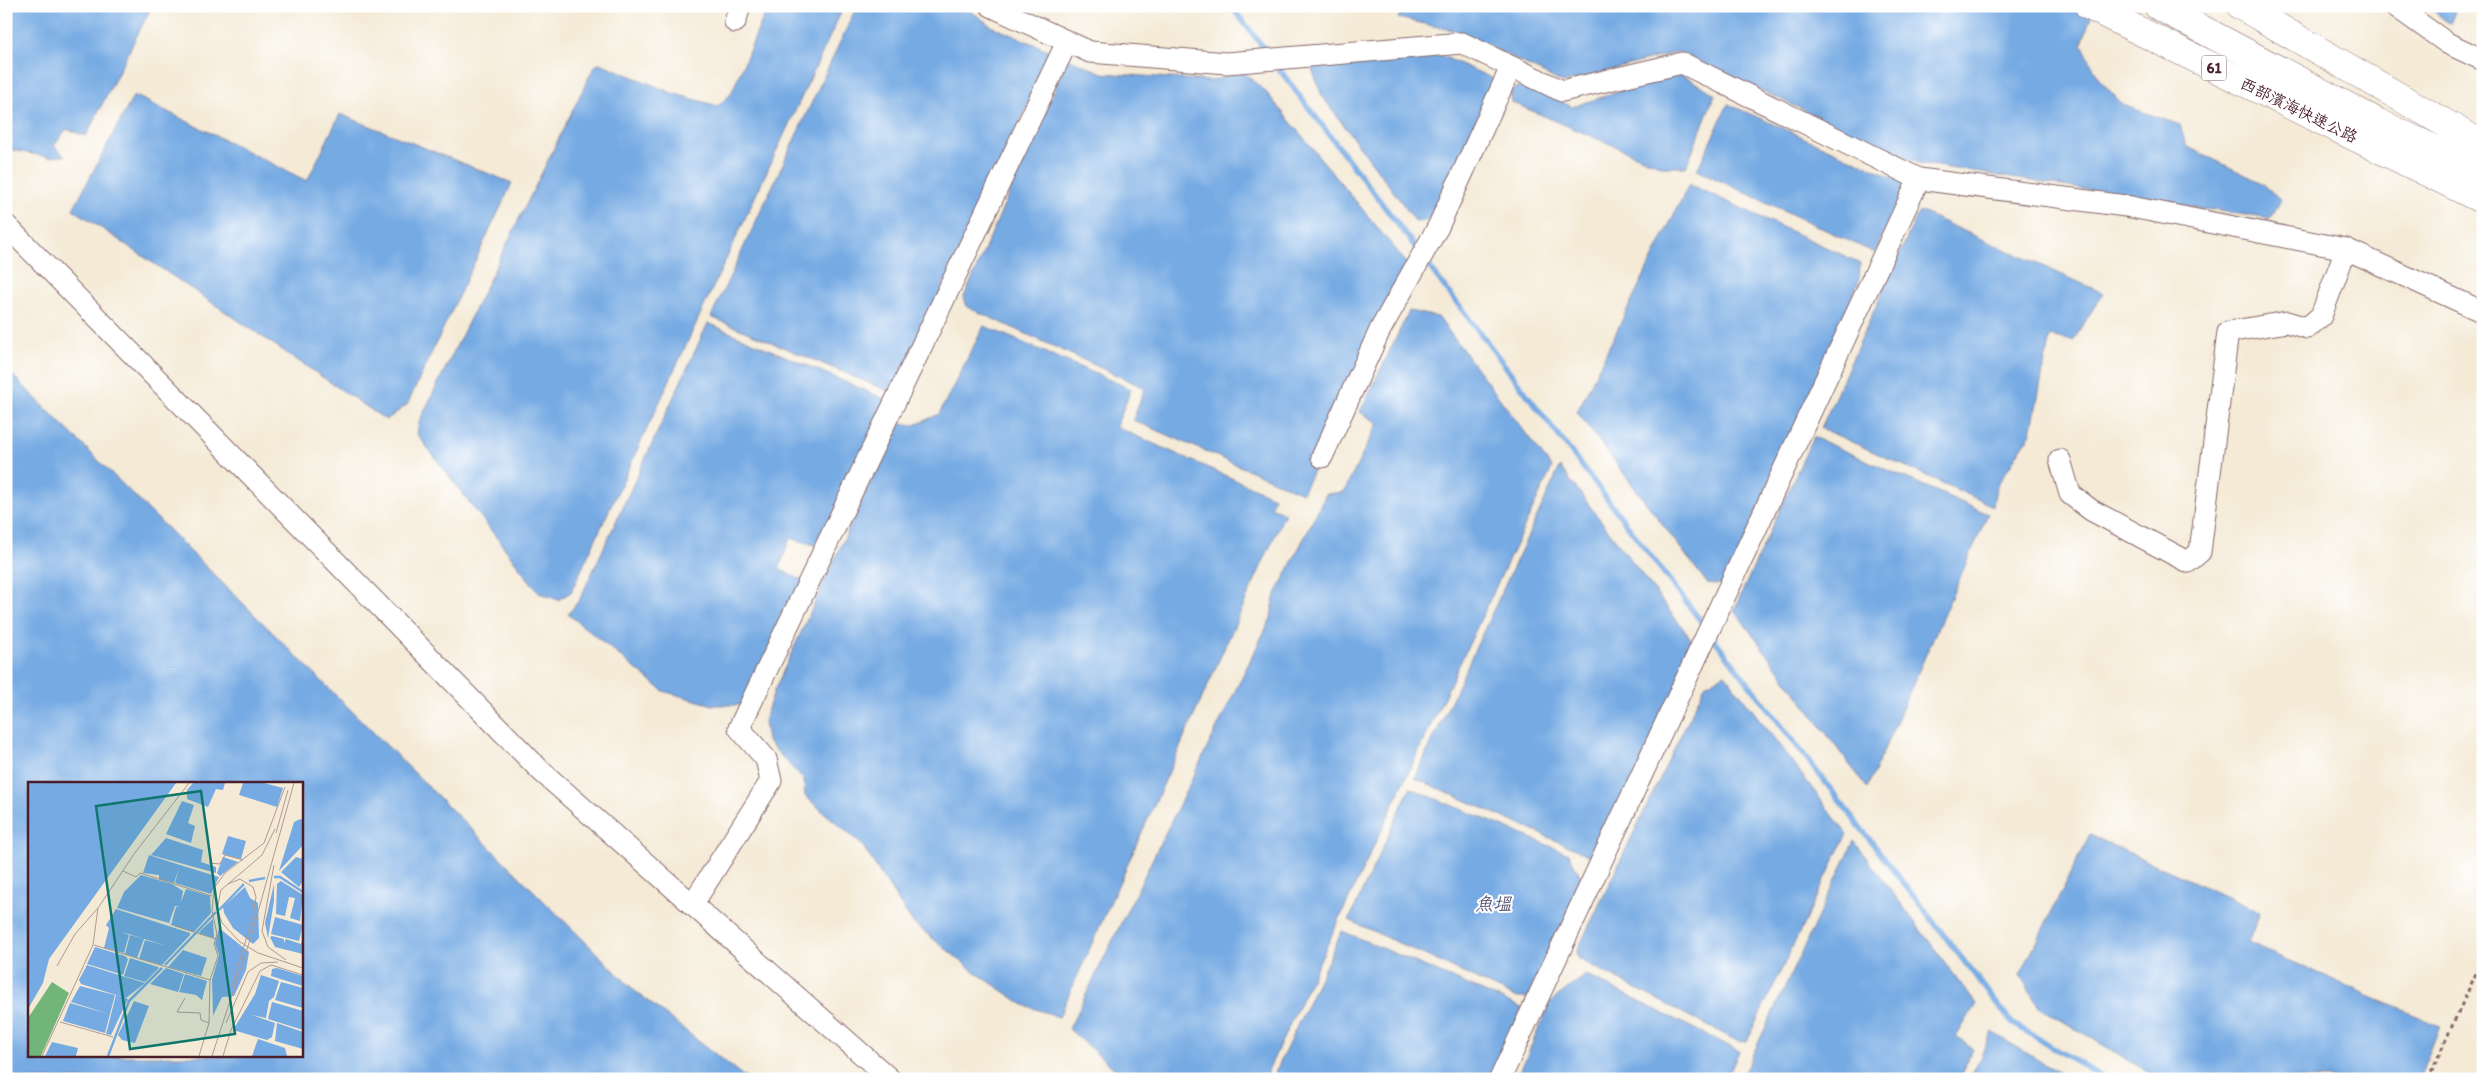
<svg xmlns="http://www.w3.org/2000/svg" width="2489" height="1085" font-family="Itim,'LXGW WenKai TC',sans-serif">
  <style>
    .water { fill: #76aae3; stroke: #606487; fill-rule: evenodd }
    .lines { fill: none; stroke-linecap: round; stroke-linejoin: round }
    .stream { stroke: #76aae3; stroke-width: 5.5 }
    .minor-casing { stroke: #866667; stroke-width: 23 }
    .highway-casing { stroke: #866667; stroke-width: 29 }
    .path { stroke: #866667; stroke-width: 3; stroke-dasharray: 4 4; stroke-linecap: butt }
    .minor { stroke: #fff; stroke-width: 21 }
    .highway { stroke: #fff; stroke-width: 28 }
    .labels { text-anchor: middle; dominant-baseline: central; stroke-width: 4; stroke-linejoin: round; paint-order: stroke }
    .shield { fill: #fff; stroke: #80626b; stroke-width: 1 }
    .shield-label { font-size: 15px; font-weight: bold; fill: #4a1f2b }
    .street-label { font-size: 16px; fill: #4a1f2b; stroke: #fff }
    .water-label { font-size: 18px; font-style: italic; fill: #5c5775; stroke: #fff }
    .inset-river { fill: none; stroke: #76aae3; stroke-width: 2.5 }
    .inset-road { fill: none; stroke: #b09992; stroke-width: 1 }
    .view { fill: #0f766e; fill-opacity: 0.15; stroke: #0f766e; stroke-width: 2.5 }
    .inset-edge { fill: none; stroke: #4a1f2b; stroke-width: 2.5 }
  </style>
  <rect width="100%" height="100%" fill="#fff"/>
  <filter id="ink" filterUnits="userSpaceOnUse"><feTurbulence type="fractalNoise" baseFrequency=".02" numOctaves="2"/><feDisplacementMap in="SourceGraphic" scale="10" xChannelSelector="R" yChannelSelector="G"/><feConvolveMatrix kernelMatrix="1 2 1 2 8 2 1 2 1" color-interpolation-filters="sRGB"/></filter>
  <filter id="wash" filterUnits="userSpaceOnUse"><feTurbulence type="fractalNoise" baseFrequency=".0096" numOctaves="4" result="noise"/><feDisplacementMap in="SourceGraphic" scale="20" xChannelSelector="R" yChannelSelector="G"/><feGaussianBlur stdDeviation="1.12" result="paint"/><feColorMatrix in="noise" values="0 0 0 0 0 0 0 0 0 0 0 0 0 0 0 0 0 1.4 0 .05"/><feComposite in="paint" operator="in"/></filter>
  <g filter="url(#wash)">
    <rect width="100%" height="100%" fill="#f4ead6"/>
    <!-- water -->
    <g class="water">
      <path d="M6 6H152L86 136 66 129 54 146 65 156 49 157 6 149Z"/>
      <path d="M768 6H844L571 592 558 600 539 593 417 434 419 422 594 67 600 63 672 93 718 106 731 94Z"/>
      <path d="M857 6H964L993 27 1048 50 1043 73 893 393 711 317Z"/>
      <path d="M1404 6H2094L2082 44 2099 79 2123 105 2180 125 2186 146 2262 183 2281 200 2270 219 1918 163 1678 52 1563 83 1461 32 1398 18Z"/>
      <path d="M2427 6H2457L2450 24Z"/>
      <path d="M1440 55 1494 79 1438 219 1416 222 1322 96 1309 61Z"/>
      <path d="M1068 58 1102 73 1211 81 1242 71 1266 92 1414 272 1302 493 1133 420 1145 388 967 307 964 297Z"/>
      <path d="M1677 72 1715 94 1686 167H1664L1511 102V91L1526 83 1572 107Z"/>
      <path d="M134 95 307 181 340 114 512 183 407 405 386 420 73 209Z"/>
      <path d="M1728 104 1906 183 1875 253 1697 170Z"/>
      <path d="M1689 184 1860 263 1859 281 1725 585 1707 583 1577 412Z"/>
      <path d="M1919 211 2103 293 2073 341 2050 336 2031 433 1996 487 1993 506 1821 428Z"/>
      <path d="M1409 311 1438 317 1552 468 1264 1079H1126L1069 1029 1271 618 1274 598 1326 494 1344 492 1378 423 1360 412Z"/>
      <path d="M708 323 892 402 822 547 790 538 779 569 804 581 742 705H713L663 691 568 614 580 599Z"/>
      <path d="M984 326 1131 389 1116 427 1274 497 1271 507 1285 513 1059 1017 1024 1005 975 972 912 922 862 845 805 796 804 780 767 741 764 721 774 691 897 424 915 425 939 414Z"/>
      <path d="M6 369 635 991 747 1079H6ZM29 784H301V1056H29Z"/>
      <path d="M1813 437 1988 514 1867 788 1734 610Z"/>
      <path d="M1560 467 1695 644 1602 861 1415 778Z"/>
      <path d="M1725 674 1847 834 1747 1041 1739 1042 1579 959 1576 953 1705 685Z"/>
      <path d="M1410 788 1569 854 1585 885 1531 998H1517L1349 920Z"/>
      <path d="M2090 835 2260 912 2248 943 2440 1026 2419 1079H2160L2039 1007 2020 975Z"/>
      <path d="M1854 841 1976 1004 1956 1037 1973 1048 1959 1079H1741Z"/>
      <path d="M1342 931 1522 1008 1493 1079H1272Z"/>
      <path d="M1586 975 1739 1051 1726 1079H1517L1550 1002Z"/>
      <path d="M1992 1032 2069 1079H1970Z"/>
    </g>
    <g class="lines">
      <!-- stream -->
      <g class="stream">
        <path d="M1231 6 1269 55"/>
        <path d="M1276 65 1419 252"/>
        <path d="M1424 260 1706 628"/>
        <path d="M1711 635 2012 1023 2106 1079"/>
      </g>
    </g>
  </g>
  <g filter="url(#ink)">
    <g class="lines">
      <!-- minor casing -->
      <g class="minor-casing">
        <g id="minor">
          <path d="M991 6 1090 52 1227 63 1462 43 1562 91 1682 63 1919 179 2126 206 2346 249 2483 312"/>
          <path d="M2395 6 2447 43 2483 60"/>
          <path d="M735 22 740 6"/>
          <path d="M6 225 541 771 890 1079"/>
          <path d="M1322 457 1380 330 1438 227 1511 67"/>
          <path d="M2060 460 2070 494 2091 510 2188 562 2200 552 2228 332 2287 322 2307 328 2321 316 2346 249"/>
          <path d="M692 905 771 781 766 759 739 728 1067 42"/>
          <path d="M1500 1079 1919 179"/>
        </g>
      </g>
      <!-- highway casing -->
      <g class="highway-casing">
        <g id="highway">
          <path d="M2089 6 2483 200"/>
          <path d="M2158 6 2379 123 2483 172"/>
          <path d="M2241 6 2483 145"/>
        </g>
      </g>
      <!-- path -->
      <path class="path" d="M2428 1079 2483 958"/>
      <!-- minor -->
      <use href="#minor" class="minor"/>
      <!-- highway -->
      <use href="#highway" class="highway"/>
    </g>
  </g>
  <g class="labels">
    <!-- shield labels -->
    <rect class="shield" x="2201.5" y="55.5" width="25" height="25" rx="4"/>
    <g class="shield-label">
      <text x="2214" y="68">61</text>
    </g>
    <!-- street labels -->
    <g class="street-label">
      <text transform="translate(2299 110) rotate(26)">西部濱海快速公路</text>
    </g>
    <!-- water labels -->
    <g class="water-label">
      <text x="1493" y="904">魚塭</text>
    </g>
  </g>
  <!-- overview -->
  <g transform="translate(28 782)">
    <rect width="275" height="275" fill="#f4ead6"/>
    <path d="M24 200 41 211 13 274H0V236Z" fill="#72b578"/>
    <path d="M0 1H148L21 177 15 201 0 227ZM165 1H197L195 8 188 7 180 25 159 17V8ZM215 1H236L255 6 249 25 211 13ZM154 19 166 23 160 41 167 44 163 61 138 52ZM272 37 275 38V63L251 89 266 40ZM200 54 218 59 213 77 194 72ZM138 56 175 68 173 80 188 85V91L123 73ZM121 73 152 83 191 95 183 112 147 101 151 86 146 101 131 97V93L115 91ZM195 75 210 80 192 94 189 91ZM268 75 275 77V99L271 105 253 90ZM113 93 144 102 155 109 153 120 158 107 182 114 183 131 166 150 143 143 148 125 151 124H147L141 141 89 126 96 110ZM253 99 275 113 272 139 262 136 267 116 261 115 257 134 248 132 249 102ZM246 102V119L240 156 237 141ZM217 105 222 116 230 121 231 156 225 162 205 146 196 131 195 125ZM88 127 162 151V153L134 183 111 177 117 158 139 164 94 150 101 153 96 171 76 166 81 146 78 143ZM247 135 275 143 271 159 243 152ZM185 137 186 156 172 152 171 150ZM191 146 221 170 218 188 206 214 194 215 185 234 184 198 191 173 187 162ZM102 153 116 157 109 176 97 172ZM244 154 256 157V161L258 157 273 162 275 155V172L247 165 242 155ZM67 165 97 174 100 177 95 193 59 182ZM155 168 179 176 173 194 140 185ZM102 176 130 185 131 186 117 200 96 194ZM59 183 117 201 98 216 53 202 51 198ZM138 186 156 192 150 210 122 202ZM249 186 275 194V204L243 194 244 187ZM157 192 179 199 174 218 168 213 151 210ZM233 193 251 199 246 215 241 219 238 236 224 233 247 241 244 255 239 258 205 248 227 212ZM253 200 275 206V226L247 218ZM52 204 87 213 77 251 35 239 42 221 81 232 43 220ZM88 213 100 217 83 253 78 252ZM106 219 121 224 107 261 94 258 90 253ZM244 220 275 229V248L240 237ZM249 241 275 250V267L247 259ZM230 257 257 266 259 274H224ZM24 260 50 266 48 274H17Z" fill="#76aae3"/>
    <path class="inset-river" d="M246 95H252L275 110M221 99 237 96M191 128 216 102M137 183 188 130M80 274 101 219 134 186"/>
    <path class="inset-road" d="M247 47 234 73 193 108 189 127 194 141 212 160 230 171 275 186M248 51 260 8M181 81 192 82 197 73 215 78M246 83 234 149 240 165 258 178M95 89 108 95 112 91 184 114M200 102 212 97 225 105 228 115 225 134M147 144 188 157M66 163 182 198M29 184 47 152 70 126 106 72 161 1M204 204 226 131M157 216 149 230 172 231 173 238 181 241M32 240 85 255M198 241 220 190 233 181 250 180M14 274 65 163 70 126M171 274 181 241 182 198 190 174 186 162 189 152 184 129 186 106 197 91 236 61 257 5M184 274 223 155 266 1M195 274 203 248 232 189 243 183 275 193"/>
    <path class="view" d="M173 9 207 252 102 267 68 24Z"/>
    <rect width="275" height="275" class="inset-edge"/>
  </g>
  <!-- margin -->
  <rect width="2489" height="1085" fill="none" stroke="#fff" stroke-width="25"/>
</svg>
